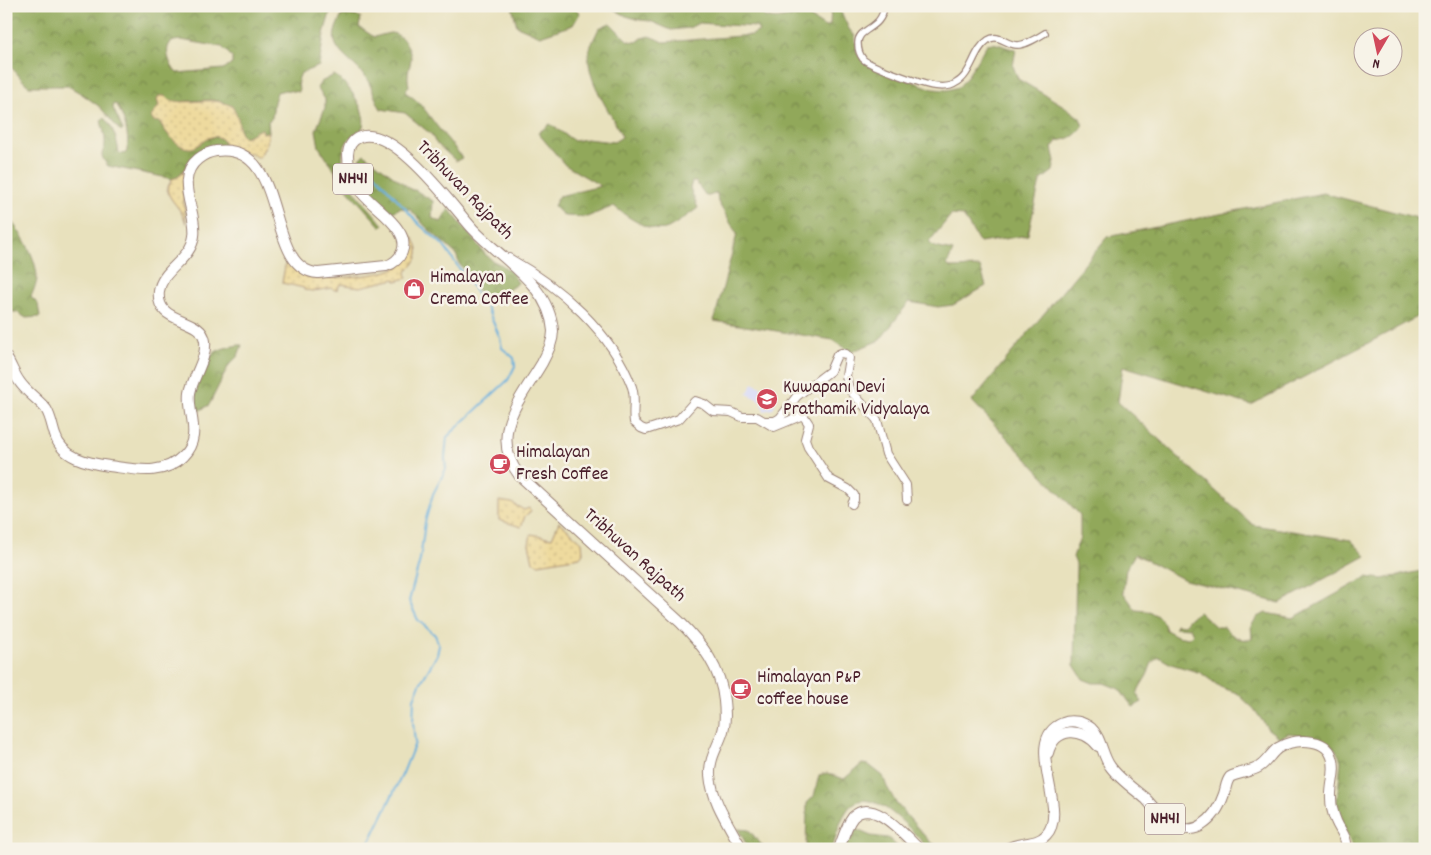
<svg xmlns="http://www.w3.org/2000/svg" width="1431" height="855" font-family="Dekko,sans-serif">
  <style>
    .built { fill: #d5d8f9 }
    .forest { fill: url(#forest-crowns); stroke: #6e6442; fill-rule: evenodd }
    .sand { fill: url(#sand-dots); stroke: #9c7c64 }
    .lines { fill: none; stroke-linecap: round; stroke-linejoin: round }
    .stream { stroke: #66afdd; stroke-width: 2 }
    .street-casing { stroke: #998074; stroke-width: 8 }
    .secondary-casing { stroke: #998074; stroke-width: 10 }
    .highway-casing { stroke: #998074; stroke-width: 12 }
    .street { stroke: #fff; stroke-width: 5.5 }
    .secondary { stroke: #fff; stroke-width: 8 }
    .highway { stroke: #fff; stroke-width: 10 }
    .labels { text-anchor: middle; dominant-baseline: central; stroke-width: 5; stroke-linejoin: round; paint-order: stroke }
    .shield { fill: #f7f3e8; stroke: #7e5f64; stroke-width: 1 }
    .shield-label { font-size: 18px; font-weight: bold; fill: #4a1f2b }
    .street-label { font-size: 19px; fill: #4a1f2b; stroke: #f7f3e8 }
    .poi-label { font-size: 19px; fill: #4a1f2b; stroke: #f7f3e8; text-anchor: start }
  </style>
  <defs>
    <pattern id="forest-crowns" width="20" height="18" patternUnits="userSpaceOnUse" patternTransform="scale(1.25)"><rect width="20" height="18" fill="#91a85a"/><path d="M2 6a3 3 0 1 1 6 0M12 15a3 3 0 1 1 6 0" fill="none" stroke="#78884b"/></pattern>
    <pattern id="sand-dots" width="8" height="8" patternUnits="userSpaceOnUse" patternTransform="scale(1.25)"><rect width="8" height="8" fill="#eeda9e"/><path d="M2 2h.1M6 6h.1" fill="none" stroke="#cebb88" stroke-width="1.8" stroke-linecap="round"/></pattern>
  </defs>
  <rect width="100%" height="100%" fill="#f7f3e8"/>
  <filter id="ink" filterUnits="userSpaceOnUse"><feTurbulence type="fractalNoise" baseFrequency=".02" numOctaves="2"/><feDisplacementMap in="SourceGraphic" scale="10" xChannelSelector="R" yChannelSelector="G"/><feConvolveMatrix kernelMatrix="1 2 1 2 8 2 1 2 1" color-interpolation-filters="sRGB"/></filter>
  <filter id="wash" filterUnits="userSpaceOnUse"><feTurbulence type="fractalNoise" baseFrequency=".0096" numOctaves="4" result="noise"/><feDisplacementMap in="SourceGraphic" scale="20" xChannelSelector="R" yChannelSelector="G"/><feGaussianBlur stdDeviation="1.12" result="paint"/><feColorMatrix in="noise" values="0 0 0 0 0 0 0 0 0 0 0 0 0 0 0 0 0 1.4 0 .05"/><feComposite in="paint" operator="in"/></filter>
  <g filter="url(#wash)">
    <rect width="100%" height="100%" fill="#e8e1bd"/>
    <!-- built -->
    <path class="built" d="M753 383 778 396 773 409 764 411 761 401 747 394Z"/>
    <!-- forest -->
    <g class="forest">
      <path d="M6 6H332L324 34 319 66 301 73 298 80 299 92 285 90 277 92 274 102 272 118 268 121 269 132 263 133 262 129C254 131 251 136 243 137L224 102 211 100 172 102 164 96 159 97 157 100 159 106C154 118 165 133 174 140 179 143 187 145 193 147 203 141 210 135 221 138L225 144 224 148 197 156 178 176 173 179 108 166C96 151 106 154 105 140 105 133 102 127 101 120L104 118C114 128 117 140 119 153L122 154 126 153C131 139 124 118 117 105L114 104 113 108 123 130 121 132 100 107 82 94 68 86H29C19 79 18 71 6 64ZM181 40 222 47 232 57V64L223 69 177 73C171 68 162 48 172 42 175 40 178 41 181 40Z"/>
      <path d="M512 6H573L580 13 573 25 540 36 517 26Z"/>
      <path d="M602 6H756C766 27 787 16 804 13L825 27 830 25 831 6H838L849 29 855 36 857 53 865 64 933 89 947 90 959 87 967 77 987 44C998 41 1005 49 1016 49L1013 66 1018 79 1064 106 1080 118 1083 126C1075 137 1070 139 1057 141L1052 148 1055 161 1053 171 1040 181 1028 235 980 243 963 216 951 215 929 242 934 247 953 251 947 265 951 268 980 267 986 286 953 305 938 307 909 302 880 340 851 352 833 340 714 321 737 234 718 202 717 193 709 196H706L696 182H692L690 188 698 208C688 215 678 223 668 228 653 235 625 216 614 206L587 217 564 216 554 206 559 196 601 186 565 165 538 133 550 124 574 141 586 139 614 142 622 137C611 111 586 82 589 53 590 45 596 35 599 28L610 23 628 41 637 42 642 38 649 36 664 42 752 35 759 31 756 27 699 23 689 28 671 30 650 21 640 20 626 16 612 8Z"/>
      <path d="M343 14 361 17 359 27 374 37C379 36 384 34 390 33 401 33 411 47 411 58 410 70 406 72 409 86L405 92C424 104 426 113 440 130 447 139 455 147 462 158L456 161 435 142 432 135 405 113 381 109C374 98 372 85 364 75 354 62 330 51 335 32 336 26 340 19 343 14Z"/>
      <path d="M334 75C347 82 368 111 363 126 362 131 356 133 352 136 344 143 341 154 343 164 347 189 369 206 383 225L381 227 346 188 319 147 316 130 325 108V99L317 88 321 82Z"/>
      <path d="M364 154 412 190H415L433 201 432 218 441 222 449 209 485 254 493 261 502 265 512 273 518 283 489 303 477 289 471 276 460 265 456 254 427 228 411 210 400 208 389 214C377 199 358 181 357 161Z"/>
      <path d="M1323 193 1425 220V313L1251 405 1123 366 1118 402 1253 525 1351 540 1366 556 1280 603 1185 580 1135 554 1126 569 1123 592 1136 610C1151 611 1162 615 1166 630L1177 636 1188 638 1193 634 1190 628 1175 627 1176 624 1184 625 1191 617 1199 612 1216 627H1224C1233 637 1239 641 1252 639L1251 626 1257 617 1266 613 1293 618 1367 577 1382 579 1421 571 1425 575V849H1354L1336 811 1341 761 1338 752 1328 743 1308 736 1288 733 1280 738 1268 729 1254 709 1237 693 1220 687 1201 673 1171 664 1159 657C1148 664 1152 667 1146 677 1142 684 1139 687 1137 695L1142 702 1133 707 1119 689 1104 683H1093L1083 679 1074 665 1076 564 1073 557 1080 537V515L972 401 1107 237Z"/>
      <path d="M6 216C20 229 37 258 37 278 37 284 33 291 31 297L38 304 40 317 26 318 17 312H6Z"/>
      <path d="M238 345H242L238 356 229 365 209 405 195 413C193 396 200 366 213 354 219 348 230 347 238 345Z"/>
      <path d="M862 764 869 765 883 776 887 787 896 803 930 842 943 849H929C913 833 868 776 846 812 839 823 836 837 832 849H806L807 803 814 796 819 775 827 773 844 779Z"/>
      <path d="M738 829 749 830 765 849H749Z"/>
      <path d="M857 830 871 836 888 838 900 849H843L851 832Z"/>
    </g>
    <!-- sand -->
    <g class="sand">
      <path d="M159 96H164C168 98 171 101 175 101 196 104 211 96 232 106L238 118 240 132 243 137C251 136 254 131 262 129L263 133 269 132 267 143 259 158 249 153 224 148C225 143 224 140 220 138 208 132 201 147 191 148 178 149 165 132 160 122L153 121 151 117 159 106 157 99Z"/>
      <path d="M189 164 183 191 186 224C182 207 170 203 167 189L172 179 178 177Z"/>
      <path d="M400 225C418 241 427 253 406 272L407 278 396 281 395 279 360 287 340 284 338 289 334 290 332 288 313 291 304 290V288L282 283 287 255C291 264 298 273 308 277 320 281 335 277 347 277 379 274 430 271 400 225Z"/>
      <path d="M499 501 512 503 524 510 529 508 531 511 525 516 521 527 499 520Z"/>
      <path d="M559 522 582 542 583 553 580 557 539 564 533 562 529 544 531 534 552 538Z"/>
    </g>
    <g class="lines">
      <!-- stream -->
      <path class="stream" d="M366 164 419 224 443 245 487 308 500 338 502 348 514 358 515 366 508 380 447 437 445 458 446 469 433 494 425 522 420 560 409 601 418 620 435 635 439 645 437 655 420 684 414 699 413 722 415 743 403 773 366 849"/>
    </g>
  </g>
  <g filter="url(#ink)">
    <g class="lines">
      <!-- street casing -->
      <g class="street-casing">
        <path id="street" d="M884 6C882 31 857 27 858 44 858 49 860 55 863 59 868 65 924 85 934 86 941 87 951 87 956 83 972 75 973 50 988 40 999 33 1006 45 1017 45 1026 45 1037 38 1045 33"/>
      </g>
      <!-- secondary casing -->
      <g class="secondary-casing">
        <g id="secondary">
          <path d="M509 258C559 286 612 332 632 387 636 399 632 410 634 422L641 428 646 430 679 419 695 401 704 404 713 411 731 412 742 417H757L774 427 803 415 809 424 805 439 808 447 829 479 848 489 854 495V500L852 504"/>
          <path d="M765 421H775L780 418 797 396 830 371 837 355 841 353 846 354 849 358 846 376 849 389 877 420 886 454 906 485 907 500"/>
        </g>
      </g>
      <!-- highway casing -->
      <g class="highway-casing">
        <g id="highway">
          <path d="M6 357C11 365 14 374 19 381 26 392 38 399 46 409 51 417 52 426 55 435 62 458 88 463 109 466 134 469 163 477 183 456 188 451 192 444 193 436 195 422 188 408 190 393 193 376 207 359 205 341 201 315 155 326 159 291 162 269 191 260 194 236 198 212 173 179 198 159 203 155 209 152 216 151 290 141 263 270 318 273L386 266C401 261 409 246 399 231 388 214 369 204 357 187 351 178 348 166 348 155 348 147 352 140 360 137 394 125 453 207 473 229 501 259 550 285 553 331 553 343 547 353 542 363 521 399 488 433 519 475L680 622C702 644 721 668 724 701 725 711 726 721 723 731 718 747 709 758 710 775 712 802 730 826 742 849"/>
          <path d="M1048 753C1055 726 1083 727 1098 746"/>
          <path d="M839 849C843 838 846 826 853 817 873 796 905 836 919 849"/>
          <path d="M1007 849C1019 841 1036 846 1046 835 1071 810 1020 740 1063 723 1072 719 1083 722 1091 728 1101 737 1102 755 1110 766 1119 779 1134 789 1146 799 1155 809 1164 822 1177 827 1185 830 1195 830 1202 825 1213 818 1220 806 1224 794 1226 788 1226 782 1230 777 1239 772 1251 772 1259 767 1267 762 1271 753 1278 748 1293 739 1325 736 1332 757 1337 770 1330 785 1331 798 1331 806 1333 814 1336 821 1340 831 1348 838 1346 849"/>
        </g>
      </g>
      <!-- street -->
      <use href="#street" class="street"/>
      <!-- secondary -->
      <use href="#secondary" class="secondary"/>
      <!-- highway -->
      <use href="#highway" class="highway"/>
    </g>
  </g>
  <!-- icons -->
  <defs>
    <g id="shop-disc" transform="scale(1.125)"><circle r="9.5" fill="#d1495b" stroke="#f7f3e8"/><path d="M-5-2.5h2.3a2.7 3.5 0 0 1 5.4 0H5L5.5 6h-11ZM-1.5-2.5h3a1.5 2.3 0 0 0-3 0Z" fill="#fff"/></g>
    <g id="school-disc" transform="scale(1.125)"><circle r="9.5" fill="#d1495b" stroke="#f7f3e8"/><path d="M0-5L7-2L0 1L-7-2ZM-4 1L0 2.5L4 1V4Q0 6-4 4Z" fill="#fff"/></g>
    <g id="cafe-disc" transform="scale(1.125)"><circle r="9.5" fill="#d1495b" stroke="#f7f3e8"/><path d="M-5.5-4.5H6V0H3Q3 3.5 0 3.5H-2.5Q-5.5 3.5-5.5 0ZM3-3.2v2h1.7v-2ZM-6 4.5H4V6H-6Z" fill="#fff"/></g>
  </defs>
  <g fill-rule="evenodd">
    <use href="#shop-disc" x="414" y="289"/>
    <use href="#school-disc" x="767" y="399"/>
    <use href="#cafe-disc" x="500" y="464"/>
    <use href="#cafe-disc" x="741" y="689"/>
  </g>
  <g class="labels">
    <!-- shield labels -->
    <g class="shield">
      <rect x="333" y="163.5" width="40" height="31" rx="4"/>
      <rect x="1145" y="803.5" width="40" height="31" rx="4"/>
    </g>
    <g class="shield-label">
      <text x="353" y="179">NH41</text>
      <text x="1165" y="819">NH41</text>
    </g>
    <!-- street labels -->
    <g class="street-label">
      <text transform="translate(464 191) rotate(46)">Tribhuvan Rajpath</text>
      <text transform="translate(634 556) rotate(42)">Tribhuvan Rajpath</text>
    </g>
    <!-- poi labels -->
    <g class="poi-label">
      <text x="430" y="278">Himalayan<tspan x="430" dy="22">Crema Coffee</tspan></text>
      <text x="783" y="388">Kuwapani Devi<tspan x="783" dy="22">Prathamik Vidyalaya</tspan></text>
      <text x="516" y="453">Himalayan<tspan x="516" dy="22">Fresh Coffee</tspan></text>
      <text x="757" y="678">Himalayan P&amp;P<tspan x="757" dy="22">coffee house</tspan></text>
    </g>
  </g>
  <!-- margin -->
  <rect width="1431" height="855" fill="none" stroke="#f7f3e8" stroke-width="25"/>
  <!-- north arrow -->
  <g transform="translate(1378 52) rotate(189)"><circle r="24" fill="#f7f3e8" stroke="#b29e9c"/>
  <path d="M0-4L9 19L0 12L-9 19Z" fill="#d1495b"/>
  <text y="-8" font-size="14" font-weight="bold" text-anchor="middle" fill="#4a1f2b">N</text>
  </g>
</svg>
